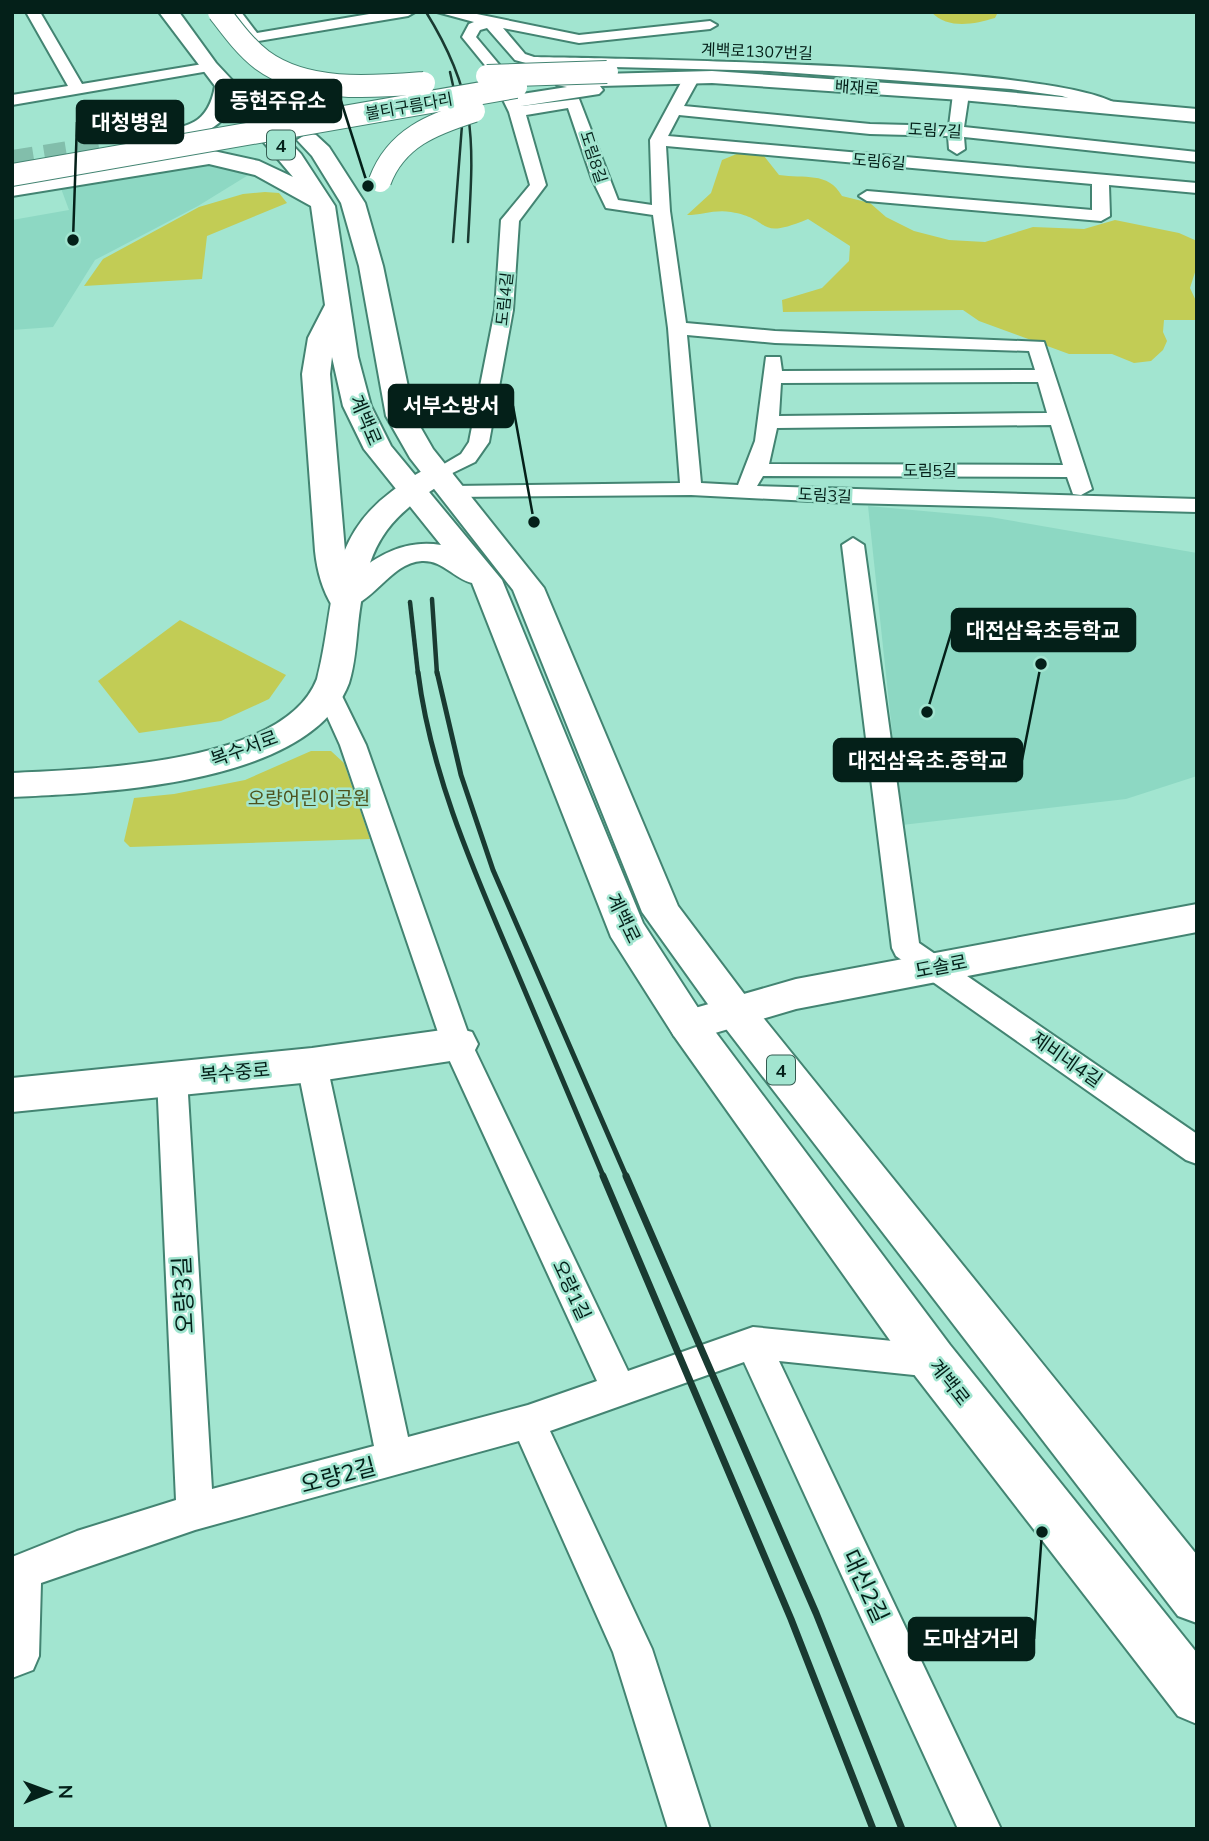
<svg xmlns="http://www.w3.org/2000/svg" width="1209" height="1841" font-family="Mulish,'Noto Sans KR',sans-serif">
  <style>
    .built { fill: #8dd8c3 }
    .green { fill: #c2cc55 }
    .lines { fill: none; stroke-linecap: round; stroke-linejoin: round }
    .primary-tunnel { stroke: #82beab; stroke-width: 22; stroke-dasharray: 22 11; stroke-linecap: butt }
    .street-casing { stroke: #438472; stroke-width: 4 }
    .secondary-casing { stroke: #438472; stroke-width: 4 }
    .primary-casing { stroke: #438472; stroke-width: 4 }
    .street { fill: #fff; fill-rule: evenodd }
    .secondary { fill: #fff; fill-rule: evenodd }
    .primary { fill: #fff; fill-rule: evenodd }
    .rail-far3 { stroke: #193a31; stroke-width: 2.5 }
    .rail-far2 { stroke: #193a31; stroke-width: 4.5 }
    .rail-far1 { stroke: #193a31; stroke-width: 5 }
    .rail { stroke: #193a31; stroke-width: 7 }
    .primary-bridge-casing { stroke: #438472; stroke-width: 24; stroke-linecap: butt }
    .primary-bridge { stroke: #fff; stroke-width: 22 }
    .labels { text-anchor: middle; dominant-baseline: central; stroke-width: 5; stroke-linejoin: round; paint-order: stroke }
    .far-street-label { font-size: 16px; fill: #042019; stroke: #a2e5d0 }
    .shield { fill: #a2e5d0; stroke: #335b50; stroke-width: 2 }
    .shield-label { font-size: 18px; font-weight: bold; fill: #042019 }
    .street-label { font-size: 19px; fill: #042019; stroke: #a2e5d0 }
    .park-label { font-size: 19px; fill: #4d521d; stroke: #a2e5d0 }
    .near-street-label { font-size: 23px; fill: #042019; stroke: #a2e5d0 }
    .leader { fill: none; stroke: #042019; stroke-width: 2.5 }
    .callout-dot { fill: #042019; stroke: #a2e5d0; stroke-width: 2.5 }
    .callout { fill: #042019; stroke: #042019; stroke-width: 2.5 }
    .callout-label { font-size: 21px; text-anchor: middle; font-weight: bold; fill: #fff }
  </style>
  <rect width="100%" height="100%" fill="#a2e5d0"/>
  <!-- built -->
  <g class="built">
    <path d="M203 160 250 174 198 206 95 260 53 327 12 330V220L69 210 59 183Z"/>
    <path d="M868 506 990 517 1197 553V776L1126 799 902 825Z"/>
  </g>
  <!-- green -->
  <g class="green">
    <path d="M931 12H998L995 18C974 24 949 30 931 12Z"/>
    <path d="M739 153 764 156 779 175C804 179 828 171 842 196L870 203 886 217 914 231 949 240 985 242 1033 227 1084 229 1115 220 1179 233 1197 241V266L1190 288 1196 301 1197 320H1164L1163 332 1167 341 1163 350 1151 361 1134 363 1112 354H1069L979 321 963 310 783 312 782 300 822 288 849 261 850 246 808 219C755 241 774 219 731 212 716 209 701 215 687 215L711 193 722 160Z"/>
    <path d="M265 192 279 193 287 203 207 236 202 279 84 286 103 259 199 207 243 194Z"/>
    <path d="M180 620 286 675 269 699 221 721 139 733 98 681Z"/>
    <path d="M311 751H331L344 763 370 839 130 847 124 841 134 798 174 794 245 780Z"/>
  </g>
  <g class="lines">
    <!-- primary-tunnel -->
    <path class="primary-tunnel" d="M12 161 107 146"/>
    <!-- street casing -->
    <g class="street-casing">
      <g id="street">
        <path d="M26 12H40L82 84 209 63 216 67 209 71 12 105V95L68 86Z"/>
        <path d="M226 12H241L257 33 381 12H415L408 16 253 42 248 41Z"/>
        <path d="M437 12H467L579 35 710 21 717 25 710 29 579 43 503 28 525 54 534 57C619 59 1080 64 1122 108L1114 113 1062 96 1011 89 769 71 533 65 515 60 487 28 480 30 476 37 502 68 522 106 579 99 618 200 652 205 650 140 684 77 692 72 700 77 684 106 870 124 949 126 953 94 961 89 969 94 964 127 1197 152V162L964 137 965 149 957 154 949 149 948 136 870 134 679 115 668 136 1197 183V193L1109 185 1110 216 1101 221 867 201 859 196 867 191 1092 210V184L666 146 670 211 686 323 775 331 1044 342 1092 489 1081 495 1073 494 1067 477 763 476 757 486 1197 499V512L849 503 691 495 446 497 443 492 446 487 454 486 680 483 668 328 653 215 606 208 592 179 568 108 526 115 546 185 519 221 513 310 489 442 475 462 438 480 427 474 461 454 469 442 495 310 501 220 530 185 509 112 488 69 462 37 469 24 474 22ZM687 335 775 343 1029 351 1035 370 782 371 780 357H766L755 441 738 485 701 483ZM1038 382 1047 413 779 416 781 383ZM1051 425 1063 465 769 464 777 428Z"/>
        <path d="M853 538 864 545 919 943 1197 1134V1164L1186 1160 896 956 892 948 842 545Z"/>
        <path d="M328 684 337 686 340 692 366 745 472 1044 628 1371 753 1327 933 1345 945 1350 950 1361 945 1372 933 1377 779 1361 1001 1829H958L744 1362 550 1431 652 1649 710 1829H668L613 1652 519 1441 195 1530 41 1583 39 1656 33 1670 12 1678V1557L77 1531 176 1500 157 1078 161 1069 172 1066 183 1069 187 1078 212 1489 374 1446 297 1065 301 1056 312 1053 323 1056 327 1065 408 1437 528 1405 597 1381 442 1044 340 745 316 692 319 686Z"/>
      </g>
    </g>
    <!-- secondary casing -->
    <g class="secondary-casing">
      <g id="secondary">
        <path d="M438 465 448 468 453 474 448 480C381 521 367 547 358 625 356 644 355 664 349 683 311 785 103 793 12 797V773C89 769 284 765 317 679 336 608 324 542 391 492 405 481 420 470 438 465Z"/>
        <path d="M1197 904V932L796 1009 688 1041 674 1036 668 1025 674 1014 796 979Z"/>
        <path d="M457 1028 472 1032 478 1044 472 1056 457 1060 312 1082 12 1112V1078L312 1048Z"/>
      </g>
    </g>
    <!-- primary casing -->
    <g class="primary-casing">
      <g id="primary">
        <path d="M159 12H179L216 63 301 154 335 206 358 357 371 406 391 446 502 580 643 923 702 1014 950 1345 1197 1653V1724L1178 1716 916 1377 674 1036 611 937 472 583C453 578 443 560 422 561 386 563 369 616 333 607 322 590 317 570 315 551L302 374 308 338 325 305 311 206 255 175 209 164 12 196V182L209 150 259 161 293 177 233 106C219 136 160 152 129 145L126 140 129 135C169 125 206 138 215 86ZM332 357 343 406 364 449 441 545C406 539 377 555 351 577L345 551 330 374Z"/>
        <path d="M712 71 961 88 1197 109V122L961 100 712 83 600 86 603 90 599 94 522 106 511 100 522 94 567 87 557 85 554 81 564 75Z"/>
        <path d="M308 133 316 135 329 147 365 203 383 266 414 416 433 449 544 588 678 906 748 999 1197 1555V1623L1178 1616 720 1021 642 912 513 590 410 458 386 416 359 266 341 203 312 156 297 140Z"/>
      </g>
    </g>
    <!-- street -->
    <use href="#street" class="street"/>
    <!-- secondary -->
    <use href="#secondary" class="secondary"/>
    <!-- primary -->
    <use href="#primary" class="primary"/>
    <!-- rail-far3 -->
    <g class="rail-far3">
      <path d="M426 12C480 99 473 144 468 242"/>
      <path d="M450 72 462 125 453 242"/>
    </g>
    <!-- rail-far2 -->
    <g class="rail-far2">
      <path d="M432 599 437 674"/>
      <path d="M410 602 418 674"/>
    </g>
    <!-- rail-far1 -->
    <g class="rail-far1">
      <path d="M418 672C430 769 470 862 508 951 540 1027 572 1102 604 1178"/>
      <path d="M437 672 461 775 493 870 627 1178"/>
    </g>
    <!-- rail -->
    <g class="rail">
      <path d="M603 1176 791 1619 873 1829"/>
      <path d="M626 1176 816 1613 902 1829"/>
    </g>
    <!-- primary-bridge casing -->
    <g class="primary-bridge-casing">
      <g id="primary-bridge">
        <path d="M219 12C232 29 245 47 262 60 307 93 372 87 424 83"/>
        <path d="M487 76 607 72"/>
        <path d="M12 175 516 87"/>
        <path d="M380 181C396 138 433 124 474 111"/>
      </g>
    </g>
    <!-- primary-bridge -->
    <use href="#primary-bridge" class="primary-bridge"/>
  </g>
  <g class="labels">
    <!-- far-street labels -->
    <g class="far-street-label">
      <text transform="translate(757 51) rotate(2)">계백로1307번길</text>
      <text transform="translate(857 87) rotate(4)">배재로</text>
      <text transform="translate(409 106) rotate(-10)">불티구름다리</text>
      <text transform="translate(935 130) rotate(3)">도림7길</text>
      <text transform="translate(594 157) rotate(72)">도림8길</text>
      <text transform="translate(879 161) rotate(5)">도림6길</text>
      <text transform="translate(504 299) rotate(-84)">도림4길</text>
      <text x="930" y="470">도림5길</text>
      <text transform="translate(825 495) rotate(3)">도림3길</text>
    </g>
    <!-- shield labels -->
    <g class="shield">
      <rect x="267" y="130.5" width="28" height="29" rx="5"/>
      <rect x="767" y="1055.5" width="28" height="29" rx="5"/>
    </g>
    <g class="shield-label">
      <text x="281" y="145">4</text>
      <text x="781" y="1070">4</text>
    </g>
    <!-- street labels -->
    <g class="street-label">
      <text transform="translate(366 420) rotate(67)">계백로</text>
      <text transform="translate(244 748) rotate(-20)">복수서로</text>
      <text transform="translate(624 918) rotate(64)">계백로</text>
      <text transform="translate(941 966) rotate(-11)">도솔로</text>
      <text transform="translate(1067 1059) rotate(35)">제비네4길</text>
      <text transform="translate(235 1072) rotate(-5)">복수중로</text>
      <text transform="translate(572 1290) rotate(65)">오량1길</text>
      <text transform="translate(950 1382) rotate(52)">계백로</text>
    </g>
    <!-- park labels -->
    <g class="park-label">
      <text x="309" y="798">오량어린이공원</text>
    </g>
    <!-- near-street labels -->
    <g class="near-street-label">
      <text transform="translate(183 1295) rotate(-93)">오량3길</text>
      <text transform="translate(338 1475) rotate(-15)">오량2길</text>
      <text transform="translate(866 1586) rotate(65)">대신2길</text>
    </g>
  </g>
  <!-- callouts -->
  <path class="leader" d="M368 186L341 101M73 240L77 122M534 522L513 406M927 712L952 630M1041 664L1022 760M1042 1532L1034 1639"/>
  <g class="callout-dot">
    <circle cx="368" cy="186" r="7"/>
    <circle cx="73" cy="240" r="7"/>
    <circle cx="534" cy="522" r="7"/>
    <circle cx="927" cy="712" r="7"/>
    <circle cx="1041" cy="664" r="7"/>
    <circle cx="1042" cy="1532" r="7"/>
  </g>
  <g class="callout">
    <rect x="216" y="80" width="125" height="42" rx="7"/>
    <rect x="77" y="101" width="106" height="42" rx="7"/>
    <rect x="389" y="385" width="124" height="42" rx="7"/>
    <rect x="952" y="609" width="183" height="42" rx="7"/>
    <rect x="834" y="739" width="188" height="42" rx="7"/>
    <rect x="909" y="1618" width="125" height="42" rx="7"/>
  </g>
  <g class="callout-label">
    <text x="278" y="108">동현주유소</text>
    <text x="130" y="130">대청병원</text>
    <text x="451" y="413">서부소방서</text>
    <text x="1043" y="638">대전삼육초등학교</text>
    <text x="928" y="768">대전삼육초.중학교</text>
    <text x="971" y="1646">도마삼거리</text>
  </g>
  <!-- border -->
  <rect width="1209" height="1841" fill="none" stroke="#042019" stroke-width="28"/>
  <!-- north arrow -->
  <g transform="translate(49 1792) rotate(89)" stroke="#a2e5d0" stroke-width="5" paint-order="stroke">
  <path d="M0-5L12 26L0 18L-12 26Z" fill="#042019"/>
  <text y="-10" font-size="19" font-weight="bold" text-anchor="middle" fill="#042019">N</text>
  </g>
</svg>
